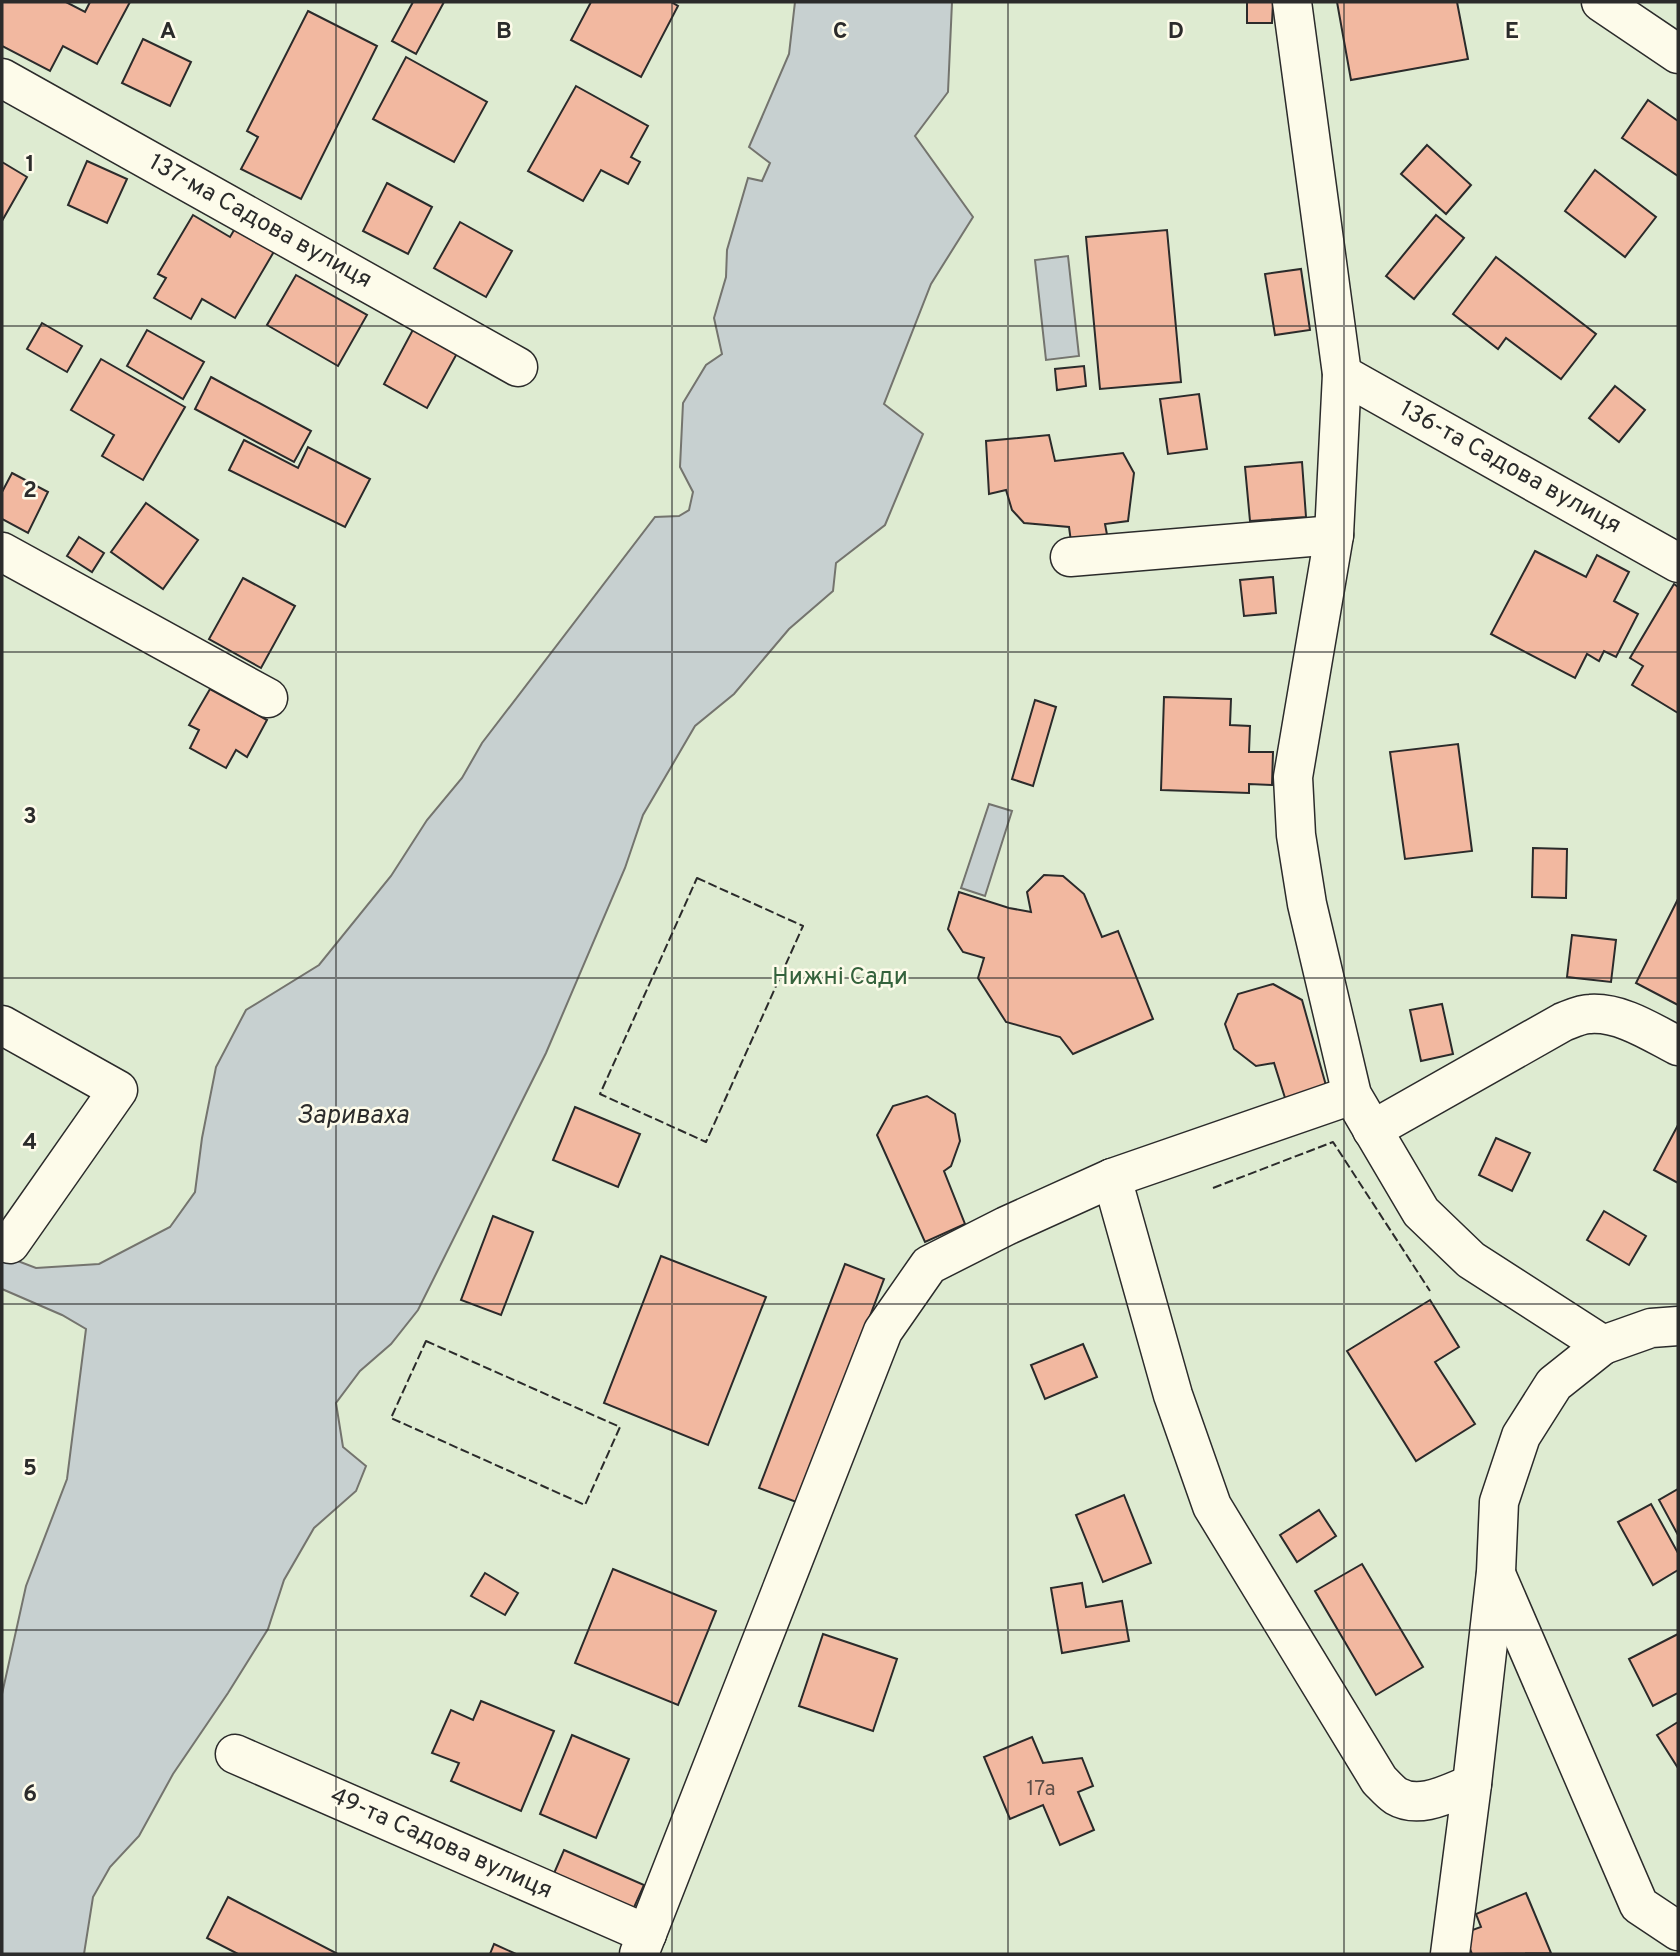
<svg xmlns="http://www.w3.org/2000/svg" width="1680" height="1956" font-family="Overpass,sans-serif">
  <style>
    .green { fill: #deebd1; stroke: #74746e; stroke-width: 2 }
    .water { fill: #c7d0d0; stroke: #74746e; stroke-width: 2 }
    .building { fill: #f2b8a0; stroke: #2b2b2b; stroke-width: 2 }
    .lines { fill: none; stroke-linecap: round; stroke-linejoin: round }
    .minor-casing { stroke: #2b2b2b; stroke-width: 41 }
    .minor { stroke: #fdfbea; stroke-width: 38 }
    .fence { stroke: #2b2b2b; stroke-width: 2; stroke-dasharray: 9 3.5; stroke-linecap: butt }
    .grid { fill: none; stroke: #2b2b2b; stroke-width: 2; stroke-opacity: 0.55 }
    .labels { text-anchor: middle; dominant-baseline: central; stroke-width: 5; stroke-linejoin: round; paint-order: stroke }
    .number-label { font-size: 21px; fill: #5d4e48 }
    .street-label { font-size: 24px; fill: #2b2b2b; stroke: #fdfbea }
    .park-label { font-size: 24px; fill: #34623c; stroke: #fdfbea }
    .water-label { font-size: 26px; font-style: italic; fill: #2b2b2b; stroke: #fdfbea }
    .grid-label { font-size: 23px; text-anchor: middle; font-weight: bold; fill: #2b2b2b; stroke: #fdfbea; stroke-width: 5; stroke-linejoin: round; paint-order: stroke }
  </style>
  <rect width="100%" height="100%" fill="#fdfbea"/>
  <!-- green -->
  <rect class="green" x="2" y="2" width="1676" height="1952"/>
  <!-- water -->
  <g class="water">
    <path d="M795 2H952L948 92 915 136 973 217 931 284 884 404 923 434 885 525 836 563 833 591 789 629 734 694 695 726 643 815 625 868 546 1053 418 1310 391 1344 360 1371 336 1403 343 1447 366 1466 356 1491 314 1528 284 1580 268 1629 228 1693 173 1774 139 1836 110 1867 93 1897 84 1954H2V1694L26 1586 67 1479 86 1329 62 1315 2 1289V1255L36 1268 99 1264 170 1227 195 1192 202 1138 216 1067 246 1010 319 965 391 876 427 820 462 778 482 743 655 517 679 516 689 510 693 492 680 467 683 403 706 365 722 354 714 318 726 277 727 250 748 178 762 181 770 163 749 147 789 54Z"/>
    <path d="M1068 256 1079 356 1046 360 1035 260Z"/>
    <path d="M989 804 1012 811 985 896 961 888Z"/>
  </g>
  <!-- building -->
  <g class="building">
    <path d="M2 2H66L85 12 90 2H130L97 64 63 46 50 71 2 46Z"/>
    <path d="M413 2H444L416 54 392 41Z"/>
    <path d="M591 2H671L678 6 641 77 571 40Z"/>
    <path d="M1247 2H1273L1272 23H1247Z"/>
    <path d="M1337 2H1457L1468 59 1351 80Z"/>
    <path d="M308 11 377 46 301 199 241 169 258 137 247 131Z"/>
    <path d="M143 39 191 62 170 106 122 83Z"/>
    <path d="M406 57 487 102 454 162 373 119Z"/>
    <path d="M576 86 648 126 631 157 640 162 628 184 601 170 583 201 528 171Z"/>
    <path d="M1648 100 1678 121V176L1622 138Z"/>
    <path d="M1427 145 1471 185 1446 214 1401 174Z"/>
    <path d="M87 161 127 179 107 223 68 205Z"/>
    <path d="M2 162 27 177 2 221Z"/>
    <path d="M1595 170 1656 217 1625 257 1565 211Z"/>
    <path d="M387 183 432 207 408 254 363 231Z"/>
    <path d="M193 215 230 237 240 220 279 243 235 318 202 299 191 319 154 298 166 278 158 274Z"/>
    <path d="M1436 215 1464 238 1414 299 1386 276Z"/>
    <path d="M460 222 512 251 486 297 434 268Z"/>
    <path d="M1167 230 1181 382 1100 389 1086 237Z"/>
    <path d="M1496 257 1596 334 1561 379 1506 338 1498 349 1453 314Z"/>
    <path d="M1301 269 1310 330 1275 335 1265 274Z"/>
    <path d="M296 275 367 315 338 366 267 325Z"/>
    <path d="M42 323 82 346 67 372 27 349Z"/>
    <path d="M416 324 460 348 427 408 384 384Z"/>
    <path d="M147 330 204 362 183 399 127 366Z"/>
    <path d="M101 359 185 407 143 480 102 456 114 435 71 410Z"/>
    <path d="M1084 366 1086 386 1057 390 1055 369Z"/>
    <path d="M211 377 311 431 294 462 195 409Z"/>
    <path d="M1615 386 1645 410 1619 442 1589 418Z"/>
    <path d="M1199 394 1207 449 1168 454 1160 399Z"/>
    <path d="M1049 435 1055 461 1123 453 1134 473 1128 521 1105 524 1109 545 1072 549 1069 527 1024 523 1012 510 1006 490 989 494 986 441Z"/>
    <path d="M244 440 298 468 308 447 370 479 345 527 229 470Z"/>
    <path d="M1302 462 1306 517 1250 521 1245 467Z"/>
    <path d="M12 473 48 492 28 533 2 519V492Z"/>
    <path d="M146 503 198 540 163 589 111 552Z"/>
    <path d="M79 537 104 553 92 572 67 556Z"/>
    <path d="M1535 551 1586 577 1597 555 1629 572 1614 601 1638 614 1616 657 1604 651 1599 661 1587 654 1575 678 1491 634Z"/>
    <path d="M1273 577 1276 613 1244 616 1240 580Z"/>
    <path d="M243 578 295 606 261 668 209 639Z"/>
    <path d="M1674 584 1678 587V713L1632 685 1643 666 1630 658Z"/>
    <path d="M210 689 267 720 247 757 236 750 226 768 190 748 199 730 189 725Z"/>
    <path d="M1164 697 1231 699 1230 725 1250 726 1249 752H1273L1272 785 1249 784V793L1161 790Z"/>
    <path d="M1035 700 1056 707 1033 786 1012 779Z"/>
    <path d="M1458 744 1472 851 1405 859 1390 752Z"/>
    <path d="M1533 848 1567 849 1566 898 1532 897Z"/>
    <path d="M1044 875 1063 876 1084 894 1102 937 1118 931 1153 1019 1073 1054 1060 1037 1006 1022 978 978 984 958 963 952 948 929 959 892 1009 908 1031 912 1027 892Z"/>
    <path d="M1678 899V1005L1636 983Z"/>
    <path d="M1572 935 1616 940 1611 982 1567 977Z"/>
    <path d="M1273 984 1302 1000 1327 1089 1286 1101 1274 1063 1256 1066 1234 1049 1225 1024 1238 994Z"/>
    <path d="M1442 1004 1453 1054 1421 1061 1410 1010Z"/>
    <path d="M927 1096 955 1114 960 1141 951 1166 944 1171 965 1224 925 1242 877 1135 893 1106Z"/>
    <path d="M575 1107 640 1134 618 1187 553 1160Z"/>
    <path d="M1678 1125V1183L1654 1170Z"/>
    <path d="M1496 1138 1530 1153 1512 1191 1479 1175Z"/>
    <path d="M1604 1211 1646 1236 1629 1265 1587 1240Z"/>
    <path d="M493 1216 533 1232 501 1315 461 1300Z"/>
    <path d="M661 1256 766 1297 708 1445 604 1403Z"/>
    <path d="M845 1264 884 1279 799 1503 759 1488Z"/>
    <path d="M1430 1300 1459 1347 1435 1362 1475 1424 1416 1461 1347 1351Z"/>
    <path d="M1083 1344 1097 1377 1045 1399 1031 1365Z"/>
    <path d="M1678 1489V1535L1659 1500Z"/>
    <path d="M1124 1495 1151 1563 1103 1582 1076 1515Z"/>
    <path d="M1651 1504 1678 1553V1570L1653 1585 1618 1522Z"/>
    <path d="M1319 1510 1336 1536 1297 1562 1280 1535Z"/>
    <path d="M1362 1564 1423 1667 1376 1695 1315 1591Z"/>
    <path d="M613 1569 716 1611 678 1705 575 1663Z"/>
    <path d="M485 1573 518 1593 505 1615 471 1596Z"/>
    <path d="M1082 1583 1086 1607 1122 1601 1129 1641 1062 1653 1051 1588Z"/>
    <path d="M823 1634 897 1659 873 1731 799 1706Z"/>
    <path d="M1678 1634V1693L1653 1706 1629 1659Z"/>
    <path d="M481 1701 554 1731 521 1811 451 1781 459 1763 432 1753 451 1710 473 1720Z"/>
    <path d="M1678 1722V1768L1657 1735Z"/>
    <path d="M572 1735 629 1759 596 1838 540 1814Z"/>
    <path d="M1032 1737 1043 1763 1082 1758 1093 1786 1078 1792 1094 1830 1060 1845 1043 1805 1010 1819 984 1757Z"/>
    <path d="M564 1850 644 1885 632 1912 552 1878Z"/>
    <path d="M1526 1893 1551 1953 1472 1954 1464 1933 1481 1927 1476 1914Z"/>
    <path d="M228 1897 336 1953 335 1954H238L207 1938Z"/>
    <path d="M494 1944 516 1954H490Z"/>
  </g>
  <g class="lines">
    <!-- minor casing -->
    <g class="minor-casing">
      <g id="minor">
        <path d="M1292 2 1342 374 1334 535 1293 777 1296 835 1307 904 1352 1095 1421 1212 1471 1260 1603 1345 1651 1328 1678 1326"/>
        <path d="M1601 2 1678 54"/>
        <path d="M2 78 518 367"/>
        <path d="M1342 374 1678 563"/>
        <path d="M2 552 268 698"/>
        <path d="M1070 557 1334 535"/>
        <path d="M2 1025 118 1090 10 1244"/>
        <path d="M1372 1130 1563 1022C1571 1019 1581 1014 1590 1014 1621 1012 1651 1032 1678 1046"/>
        <path d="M1112 1178 1173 1395 1212 1506 1379 1780C1384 1785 1390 1792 1396 1796 1420 1810 1449 1793 1472 1784"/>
        <path d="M1496 1574 1639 1905 1678 1931"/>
        <path d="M235 1754 647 1934"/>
        <path d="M639 1954 883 1331 929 1265 1006 1226 1112 1178 1352 1095"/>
        <path d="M1450 1954 1472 1784 1496 1572 1499 1502 1521 1436 1554 1384 1603 1345"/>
      </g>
    </g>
    <!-- minor -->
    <use href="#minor" class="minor"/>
    <!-- fence -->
    <g class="fence">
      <path d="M697 878 803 926 706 1142 600 1094Z"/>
      <path d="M1213 1188 1333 1142 1430 1291"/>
      <path d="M426 1341 620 1427 585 1505 391 1418Z"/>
    </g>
  </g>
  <!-- grid -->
  <path class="grid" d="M336 2V1954M672 2V1954M1008 2V1954M1344 2V1954M2 326H1678M2 652H1678M2 978H1678M2 1304H1678M2 1630H1678"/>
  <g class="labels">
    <!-- number labels -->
    <g class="number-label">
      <text x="1041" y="1789">17а</text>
    </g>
    <!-- street labels -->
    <g class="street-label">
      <text transform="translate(260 222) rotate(29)">137-ма Садова вулиця</text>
      <text transform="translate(1510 468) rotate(29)">136-та Садова вулиця</text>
      <text transform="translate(441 1844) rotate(24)">49-та Садова вулиця</text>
    </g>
    <!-- park labels -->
    <g class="park-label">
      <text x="840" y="978">Нижні Сади</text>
    </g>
    <!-- water labels -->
    <g class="water-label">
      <text x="353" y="1116">Зариваха</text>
    </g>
  </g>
  <g class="grid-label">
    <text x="168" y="38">A</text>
    <text x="504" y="38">B</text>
    <text x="840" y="38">C</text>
    <text x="1176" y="38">D</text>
    <text x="1512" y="38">E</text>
    <text x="30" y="171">1</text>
    <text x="30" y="497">2</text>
    <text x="30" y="823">3</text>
    <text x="30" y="1149">4</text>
    <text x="30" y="1475">5</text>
    <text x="30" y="1801">6</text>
  </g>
  <!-- border -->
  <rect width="1680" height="1956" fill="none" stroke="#2b2b2b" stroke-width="7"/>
</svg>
